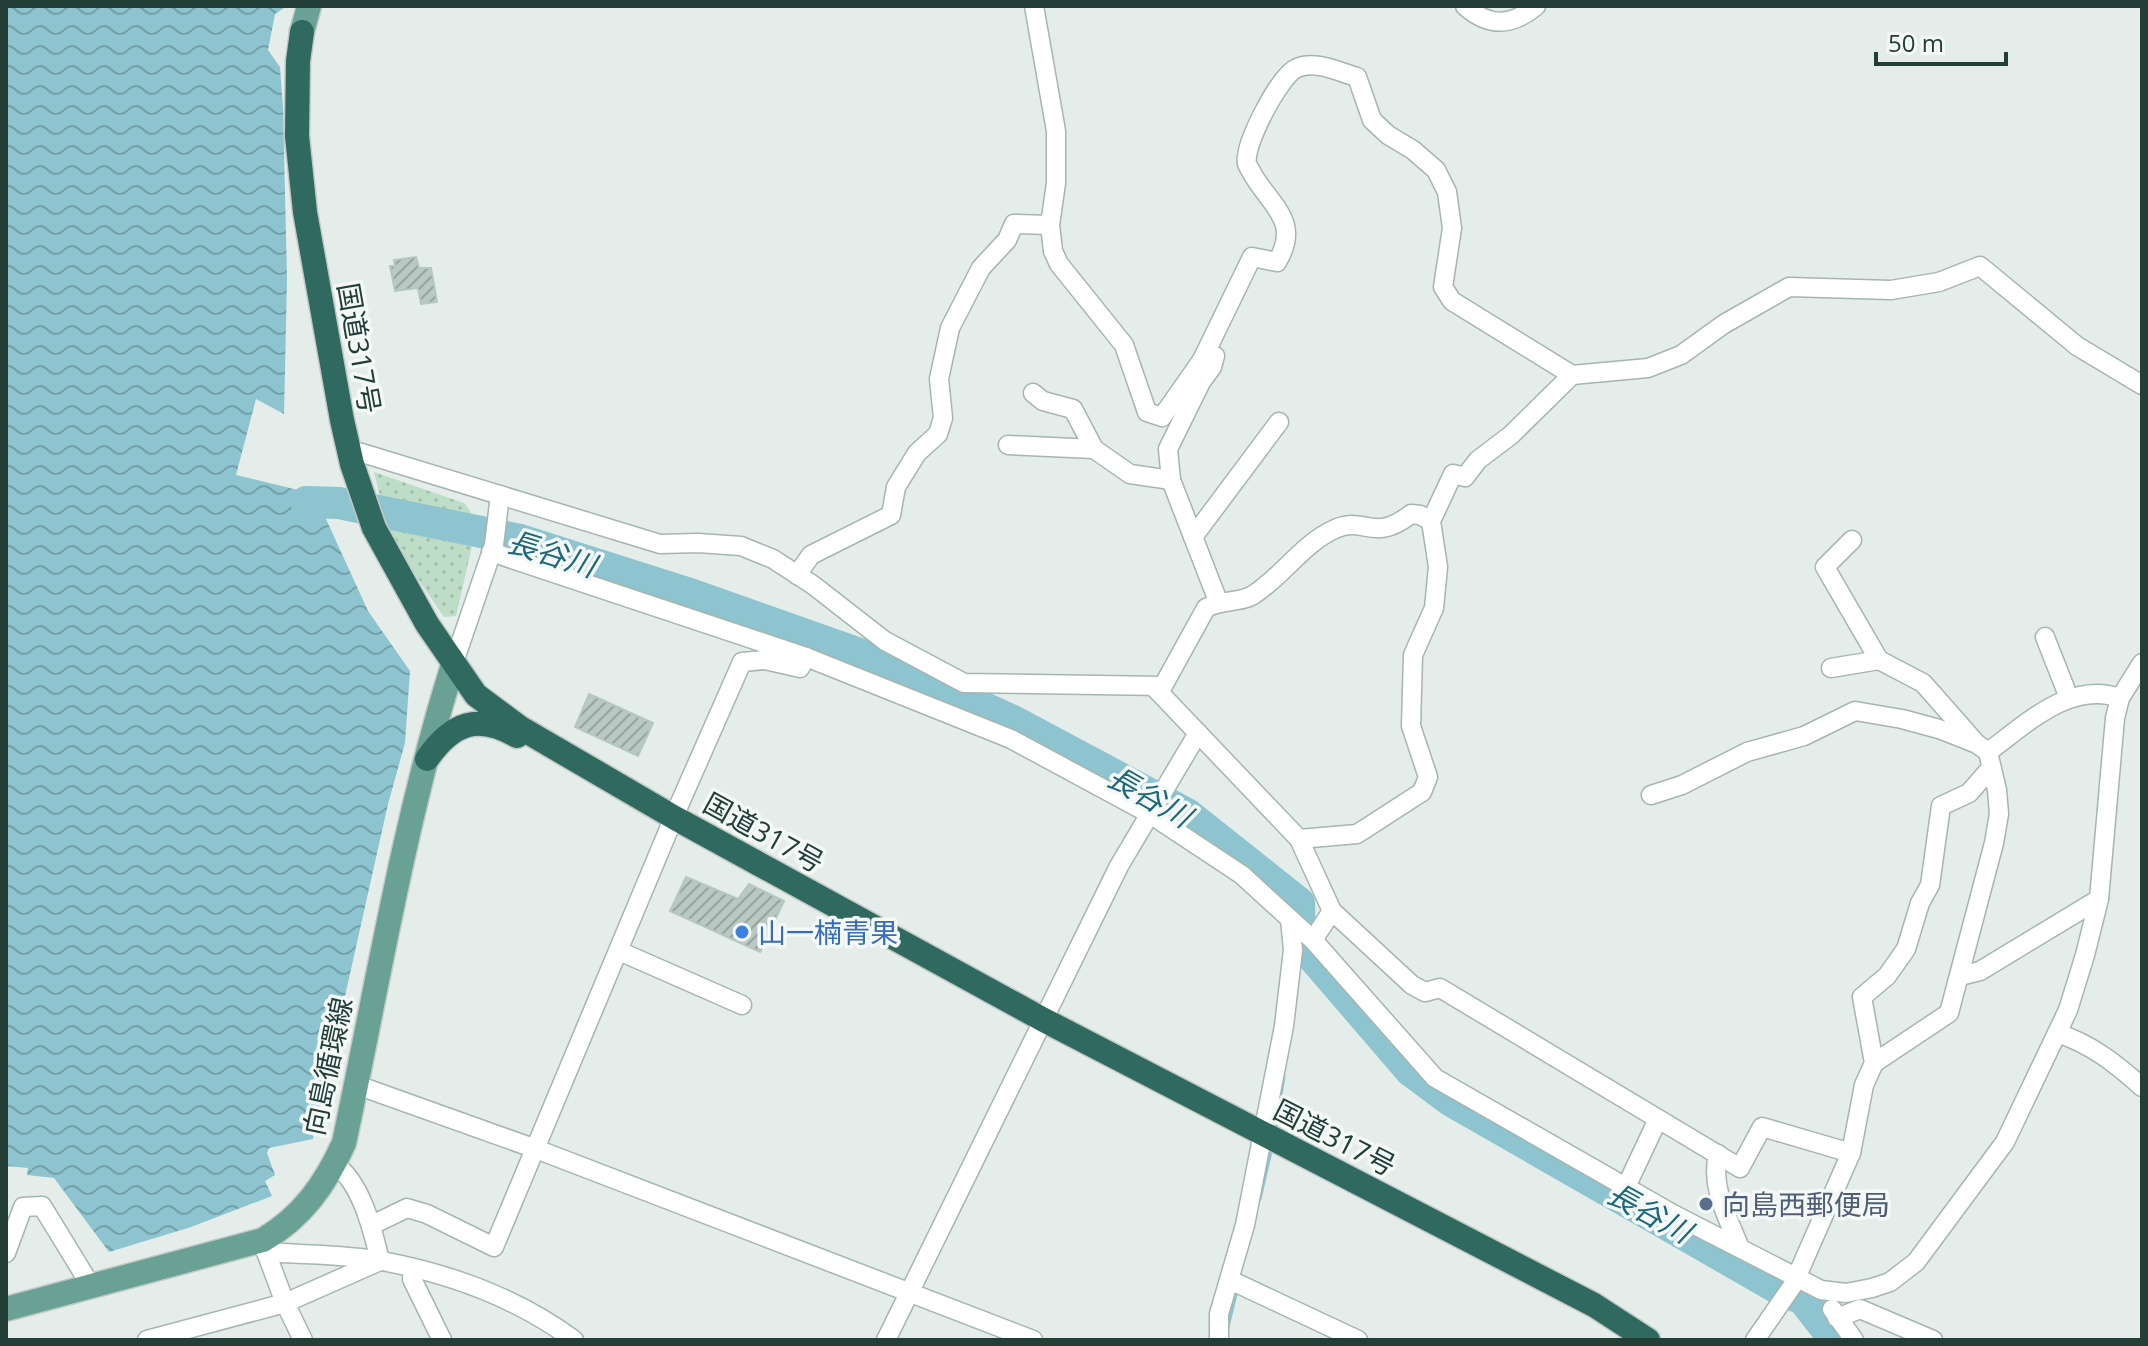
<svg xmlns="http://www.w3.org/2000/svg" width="2148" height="1346" font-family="'Open Sans','Noto Sans JP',sans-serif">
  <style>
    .park { fill: url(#park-dots) }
    .water { fill: url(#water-waves) }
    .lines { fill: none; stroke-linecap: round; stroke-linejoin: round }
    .stream { stroke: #8dc4d0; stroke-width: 5 }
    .river { stroke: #8dc4d0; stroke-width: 32 }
    .building { fill: url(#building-hatch); stroke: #b6c6c0; stroke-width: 2 }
    .minor-casing { stroke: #a6b5b0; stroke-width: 21 }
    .major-casing { stroke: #c1c9c7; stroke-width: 27 }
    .highway-casing { stroke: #c1c9c7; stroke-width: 27 }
    .minor { stroke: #fff; stroke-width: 18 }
    .major { stroke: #69a194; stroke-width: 24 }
    .highway { stroke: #30695f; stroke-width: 24 }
    .shop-dot { fill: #3f7fe0; stroke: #f4f9f7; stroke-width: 3 }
    .service-dot { fill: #5c6f8a; stroke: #f4f9f7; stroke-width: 3 }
    .labels { text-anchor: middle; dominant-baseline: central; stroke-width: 7; stroke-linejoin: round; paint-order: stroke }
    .street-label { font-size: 28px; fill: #233e37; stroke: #f4f9f7 }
    .shop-label { font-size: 28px; fill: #366cbe; stroke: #f4f9f7; text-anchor: start }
    .service-label { font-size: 28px; fill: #4e5e75; stroke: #f4f9f7; text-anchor: start }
    .water-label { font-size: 30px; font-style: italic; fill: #1f6879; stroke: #f4f9f7 }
  </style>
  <defs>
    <pattern id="park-dots" width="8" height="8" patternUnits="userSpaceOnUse" patternTransform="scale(2)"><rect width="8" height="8" fill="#bdddc7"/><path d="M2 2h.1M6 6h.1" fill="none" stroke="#a2bfac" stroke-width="1.8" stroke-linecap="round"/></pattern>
    <pattern id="water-waves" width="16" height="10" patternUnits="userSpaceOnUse" patternTransform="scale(2)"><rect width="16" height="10" fill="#8dc4d0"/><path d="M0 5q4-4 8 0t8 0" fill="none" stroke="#73a1aa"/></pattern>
    <pattern id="building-hatch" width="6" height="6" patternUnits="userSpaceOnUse" patternTransform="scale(2)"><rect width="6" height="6" fill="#b9c8c2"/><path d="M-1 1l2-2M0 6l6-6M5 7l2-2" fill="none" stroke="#96a49e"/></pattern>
  </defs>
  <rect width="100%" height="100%" fill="#e4ede9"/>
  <!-- park -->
  <path class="park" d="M374 472 464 503C473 513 476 523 474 537L456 616 444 617 399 551 387 525Z"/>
  <!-- water -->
  <path class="water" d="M6 6H287L275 14 268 50 280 67 283 107 287 279 284 414 256 399 236 475 327 497 326 519 368 611 410 671 405 743 388 804 313 1139 269 1148 267 1153 275 1175 265 1181 272 1196 191 1227 109 1252 54 1178 27 1175 28 1168 6 1166Z"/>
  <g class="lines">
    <!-- stream -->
    <g class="stream">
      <path d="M1274 1133 1283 1076"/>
      <path d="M1259 1199 1271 1147"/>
      <path d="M1227 1327 1237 1286"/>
    </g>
    <!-- river -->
    <path class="river" d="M306 502 339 503 520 540 693 595 888 664 1015 722 1187 814 1299 903 1300 942 1411 1071 1450 1100 1783 1291 1803 1299 1835 1340"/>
  </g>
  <!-- building -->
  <g class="building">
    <path d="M416 257 419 268H431L437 302 421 304 418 288 395 291 390 266H395L394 260Z"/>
    <path d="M589 694 653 723 638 756 575 727Z"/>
    <path d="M686 877 738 899 749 884 784 901 760 952 670 911Z"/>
  </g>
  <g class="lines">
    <!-- minor casing -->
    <g class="minor-casing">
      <g id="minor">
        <path d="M1034 6 1056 131V183L1050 225 1053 251 1059 264 1124 345 1147 412 1162 417 1202 360 1211 355 1215 356 1212 367 1201 382 1168 449 1171 480 1218 601"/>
        <path d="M1465 6C1490 28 1512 26 1536 6"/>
        <path d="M1202 360 1252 257 1277 262C1301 222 1272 207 1253 175 1253 174 1247 165 1247 164 1243 145 1280 75 1297 68 1316 60 1339 72 1357 77L1372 120 1388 135 1413 150 1436 170 1447 192 1452 228 1443 287 1452 301 1572 375 1648 368 1681 355 1724 324 1789 287 1891 290 1939 282 1980 266 2077 346 2142 385"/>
        <path d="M1033 393 1043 401 1073 409 1094 449"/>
        <path d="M1008 445 1094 449 1130 474 1171 480"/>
        <path d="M350 452 362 453 660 544 698 543 741 546 773 559 813 585 885 641 964 683 1163 686 1206 608C1222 599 1241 603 1253 595 1282 577 1303 543 1335 529 1364 515 1373 544 1411 514L1420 515 1431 521"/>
        <path d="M1193 537 1279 422"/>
        <path d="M1852 540 1825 567 1879 660 1923 683 1975 742"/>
        <path d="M491 552 806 657 1011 739 1150 814 1242 875 1313 940 1435 1078 1673 1214 1821 1290 1846 1293 1872 1288 1890 1282 1916 1262 2005 1142 2068 1010 2085 955 2099 899 2115 718 2120 698 2142 663"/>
        <path d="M797 575 811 555 891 515 896 487 917 453 938 434 943 418 939 379 950 328 981 268 1007 240 1014 224 1050 225"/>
        <path d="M2045 637 2069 698"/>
        <path d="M453 665 494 545 500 495"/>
        <path d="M1831 668 1879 660"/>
        <path d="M1154 687 1299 839 1332 911 1313 940"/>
        <path d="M1988 752C2025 725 2070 680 2120 698"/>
        <path d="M1651 795 1682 785 1747 752 1804 736 1855 711 1902 719 1939 729 1977 744 1988 752 1997 790 1999 814 1994 843 1949 1013 1874 1063"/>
        <path d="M1299 839 1357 834 1422 792 1428 777 1411 726 1413 655 1434 608 1438 567 1431 521 1453 474 1465 477 1478 460 1511 435 1572 375"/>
        <path d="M1332 911 1412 985 1425 992 1440 988 1740 1168 1762 1127 1851 1153"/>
        <path d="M619 951 742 1005"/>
        <path d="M1960 976 1980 971 2099 899"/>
        <path d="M2057 1033C2091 1044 2115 1063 2142 1087"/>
        <path d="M354 1084 536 1149 1033 1340"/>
        <path d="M1718 1154C1710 1187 1728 1218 1740 1248"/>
        <path d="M1626 1187 1658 1119"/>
        <path d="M372 1225 407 1208 427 1214 494 1247 679 805 742 662 765 660 800 668 806 657"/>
        <path d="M263 1240 266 1252C304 1255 345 1254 382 1261 452 1274 517 1298 574 1340"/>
        <path d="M266 1252 285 1303 303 1340"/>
        <path d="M6 1253 23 1207 42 1206 91 1286"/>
        <path d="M413 1268 412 1279 442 1340"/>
        <path d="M1230 1280 1358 1340"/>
        <path d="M1832 1309 1854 1340"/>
        <path d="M1837 1318 1860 1309 1933 1340"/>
        <path d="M147 1340 285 1303 380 1261C373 1231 361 1181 334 1164"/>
        <path d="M886 1340 1119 866 1198 733"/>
        <path d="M1219 1340V1314L1245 1225 1284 1026 1293 950 1290 919"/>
        <path d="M1755 1340 1793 1285 1851 1153 1864 1085 1874 1063 1862 997 1887 976 1906 949 1920 903 1930 885 1941 806 1969 793 1991 768"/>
      </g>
    </g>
    <!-- major casing -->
    <g class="major-casing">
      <g id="major">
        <path d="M302 32 309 6"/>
        <path d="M6 1309 263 1240C302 1217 325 1185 344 1143 378 983 404 821 453 665"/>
      </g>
    </g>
    <!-- highway casing -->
    <g class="highway-casing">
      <g id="highway">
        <path d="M302 32 298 61 297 136 305 212 342 420 352 464 374 528 427 624 476 695 519 727 675 818 1042 1019 1594 1305 1648 1340"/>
        <path d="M427 759C452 723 478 713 517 736"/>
      </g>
    </g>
    <!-- minor -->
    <use href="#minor" class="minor"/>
    <!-- major -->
    <use href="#major" class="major"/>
    <!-- highway -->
    <use href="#highway" class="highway"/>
  </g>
  <!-- markers -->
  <circle class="shop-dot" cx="742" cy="932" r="8"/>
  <circle class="service-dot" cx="1706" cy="1204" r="8"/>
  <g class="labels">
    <!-- street labels -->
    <g class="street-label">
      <text transform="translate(360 348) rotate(80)">国道317号</text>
      <text transform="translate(764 832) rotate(29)">国道317号</text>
      <text transform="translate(327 1066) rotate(-78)">向島循環線</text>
      <text transform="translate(1335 1137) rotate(27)">国道317号</text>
    </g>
    <!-- shop labels -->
    <g class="shop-label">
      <text x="758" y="932">山一楠青果</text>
    </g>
    <!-- service labels -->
    <g class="service-label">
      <text x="1722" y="1204">向島西郵便局</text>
    </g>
    <!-- water labels -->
    <g class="water-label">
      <text transform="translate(552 553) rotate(17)">長谷川</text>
      <text transform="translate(1150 796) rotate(30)">長谷川</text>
      <text transform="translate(1650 1212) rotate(29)">長谷川</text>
    </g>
  </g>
  <!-- border -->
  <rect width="2148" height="1346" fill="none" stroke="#233e37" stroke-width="16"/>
  <!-- scale -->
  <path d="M1876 52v12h130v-12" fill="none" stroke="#233e37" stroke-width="4"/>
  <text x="1888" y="52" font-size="24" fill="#233e37" stroke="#f4f9f7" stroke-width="6" paint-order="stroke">50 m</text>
</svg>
